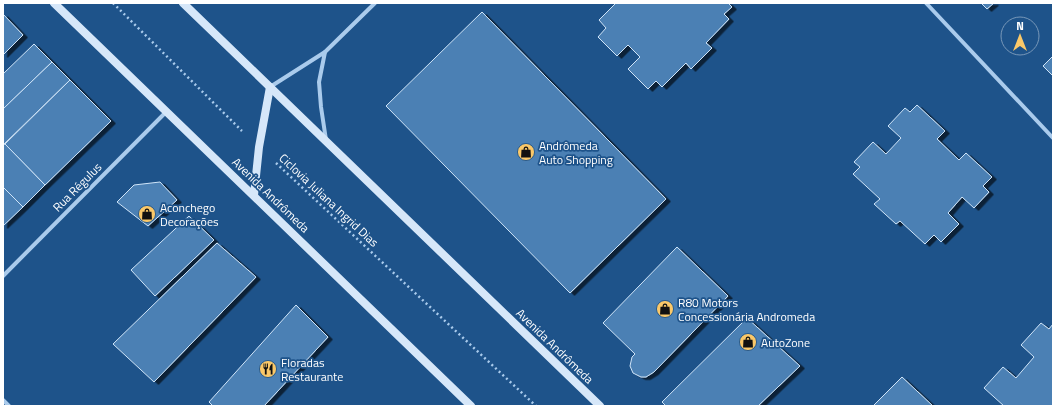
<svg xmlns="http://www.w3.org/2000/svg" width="1056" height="409" font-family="'Titillium Web',sans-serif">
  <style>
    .building { fill: #4b80b4; stroke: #cfe4f8; filter: url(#shadow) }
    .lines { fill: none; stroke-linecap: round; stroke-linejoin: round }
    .path { stroke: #aacbec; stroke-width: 2.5; stroke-dasharray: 2 3; stroke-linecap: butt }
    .minor { stroke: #aacbec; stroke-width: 4 }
    .secondary { stroke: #d6e7f9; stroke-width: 8 }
    .labels { text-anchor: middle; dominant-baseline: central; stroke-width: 3.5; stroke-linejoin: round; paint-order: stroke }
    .poi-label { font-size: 12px; fill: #fff; stroke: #1e538a; text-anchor: start }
    .street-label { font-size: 12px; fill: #fff; stroke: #1e538a }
  </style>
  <defs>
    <filter id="shadow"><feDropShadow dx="4.5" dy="2.5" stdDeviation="0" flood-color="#0009"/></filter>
  </defs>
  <rect width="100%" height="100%" fill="#1e538a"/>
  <!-- building -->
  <g class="building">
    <path d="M616 3H728L732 7 724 14 729 19 706 43 712 48 691 69 686 63 662 87 656 81 648 89 628 69 640 57 628 45 617 56 598 37 606 28 599 20Z"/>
    <path d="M981 3H994L987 9Z"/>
    <path d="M482 12 666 199 570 293 386 106Z"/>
    <path d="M3 14 23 35 3 55Z"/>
    <path d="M34 44 52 62 3 109V74Z"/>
    <path d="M1053 56V76L1043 66Z"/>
    <path d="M52 62 70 80 3 145V109Z"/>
    <path d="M70 80 111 121 45 185 5 144Z"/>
    <path d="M917 105 945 131 937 139 959 160 966 153 992 177 983 186 989 192 974 208 962 197 948 213 959 224 941 242 934 235 925 244 900 221 896 224 874 204 880 199 853 174 860 167 854 162 873 142 886 154 901 138 888 126 905 108 910 112Z"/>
    <path d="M5 144 45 185 23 207 3 187V145Z"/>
    <path d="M160 182 177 200 148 226 117 202 134 185Z"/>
    <path d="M3 187 23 207 3 226Z"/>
    <path d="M189 216 214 240 155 296 131 270Z"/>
    <path d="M217 243 256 277 154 382 113 344Z"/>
    <path d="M677 247 728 296 654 372 646 377H641L633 373 630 366 632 357 635 354 603 323Z"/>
    <path d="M296 305 328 337 264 406H213L209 402Z"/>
    <path d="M747 318 800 366 758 406H666L662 402Z"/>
    <path d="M1041 323 1049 329 1053 324V406H1004L984 388 1003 367 1016 378 1034 357 1021 345Z"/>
    <path d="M902 377 933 406H873Z"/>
  </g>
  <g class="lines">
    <!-- path -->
    <g class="path">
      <path d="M113 3 242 131"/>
      <path d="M276 163 536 406"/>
    </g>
    <!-- minor -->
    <g class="minor">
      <path d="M926 3 1053 138"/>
      <path d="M325 52 375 3"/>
      <path d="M270 87 325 52 319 82 321 107 326 140"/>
      <path d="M3 276 166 112"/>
      <path d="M3 400 9 406"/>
    </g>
    <!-- secondary -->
    <g class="secondary">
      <path d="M54 3 471 406"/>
      <path d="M183 3 600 406"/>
      <path d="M254 195 259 147 270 87"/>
    </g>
  </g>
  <!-- icons -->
  <defs>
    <g id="shop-disc" transform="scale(0.9)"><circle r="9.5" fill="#fac869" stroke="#1e538a"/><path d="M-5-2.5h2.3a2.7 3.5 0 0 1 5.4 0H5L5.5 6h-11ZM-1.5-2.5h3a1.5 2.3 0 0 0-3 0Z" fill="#111"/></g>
    <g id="restaurant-disc" transform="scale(0.9)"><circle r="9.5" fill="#fac869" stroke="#1e538a"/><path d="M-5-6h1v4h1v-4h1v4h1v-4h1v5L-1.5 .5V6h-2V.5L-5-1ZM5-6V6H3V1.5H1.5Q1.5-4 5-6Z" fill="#111"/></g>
  </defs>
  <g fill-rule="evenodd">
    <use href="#shop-disc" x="526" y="152"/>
    <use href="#shop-disc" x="147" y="214"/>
    <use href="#shop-disc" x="665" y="309"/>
    <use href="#shop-disc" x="748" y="342"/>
    <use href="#restaurant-disc" x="268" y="369"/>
  </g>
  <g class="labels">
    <!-- poi labels -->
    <g class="poi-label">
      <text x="539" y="145">Andrômeda<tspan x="539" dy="14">Auto Shopping</tspan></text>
      <text x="160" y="207">Aconchego<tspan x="160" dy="14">Decorações</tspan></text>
      <text x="678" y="302">R80 Motors<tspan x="678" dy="14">Concessionária Andromeda</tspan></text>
      <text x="761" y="342">AutoZone</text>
      <text x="281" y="362">Floradas<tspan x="281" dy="14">Restaurante</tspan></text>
    </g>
    <!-- street labels -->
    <g class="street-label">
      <text transform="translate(77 187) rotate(-45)">Rua Régulus</text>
      <text transform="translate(271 195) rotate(44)">Avenida Andrômeda</text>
      <text transform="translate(329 200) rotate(43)">Ciclovia Juliana Ingrid Dias</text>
      <text transform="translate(555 346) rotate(44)">Avenida Andrômeda</text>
    </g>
  </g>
  <!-- border -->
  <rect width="1056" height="409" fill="none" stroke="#ffffff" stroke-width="8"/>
  <!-- north arrow -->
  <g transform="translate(1020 36)"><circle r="19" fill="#1e538a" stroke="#7898b9"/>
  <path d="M0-3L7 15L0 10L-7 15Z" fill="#fac869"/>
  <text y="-6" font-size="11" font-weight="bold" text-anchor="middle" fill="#ffffff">N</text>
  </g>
</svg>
